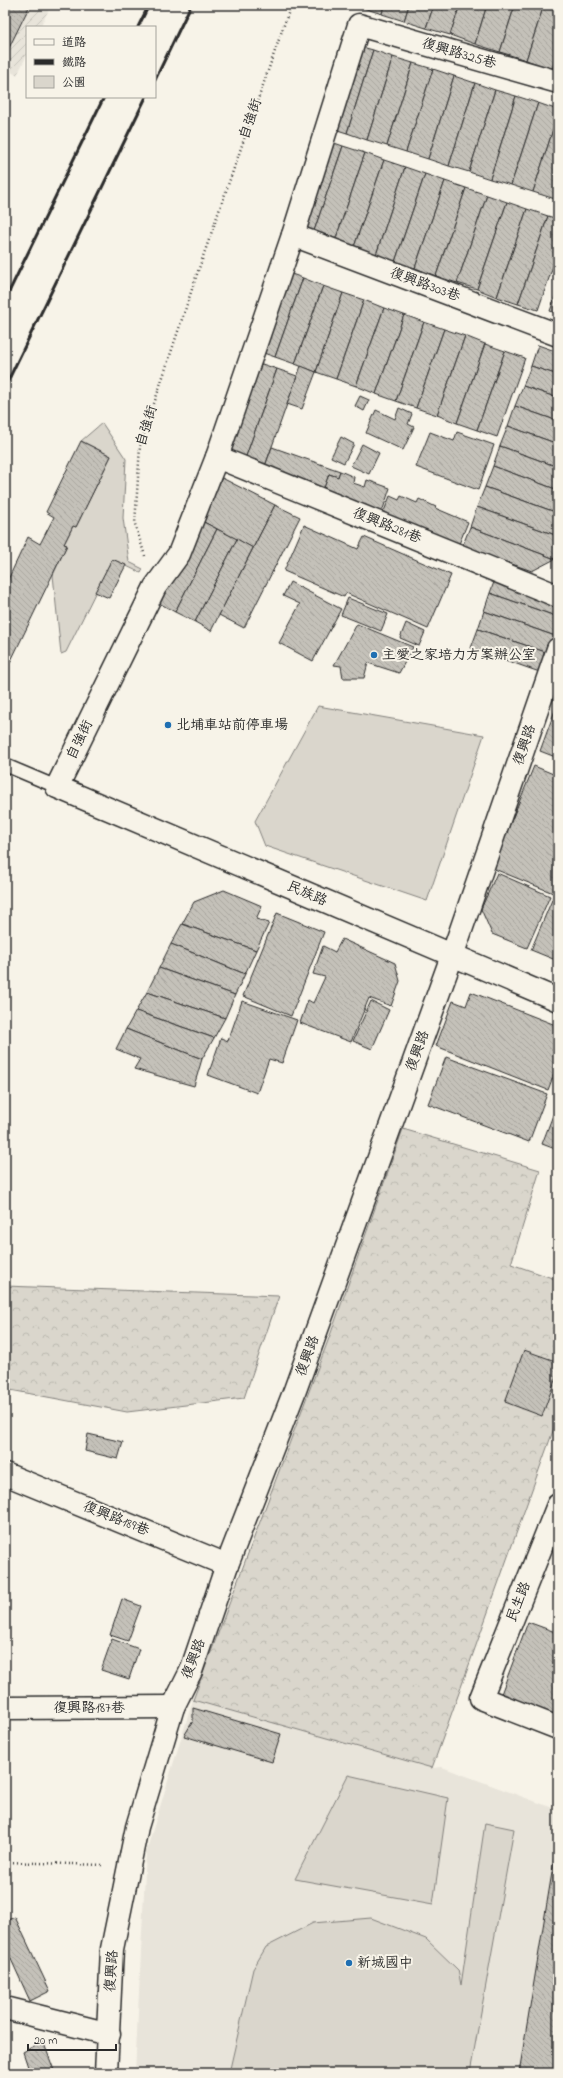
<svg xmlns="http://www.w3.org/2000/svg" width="563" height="2078" font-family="'Indie Flower','LXGW WenKai TC',sans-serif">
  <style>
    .built { fill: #e8e4da }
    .industrial { fill: url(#industrial-furrows) }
    .green { fill: #dad6cc; stroke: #82807c }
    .forest { fill: url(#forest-crowns); stroke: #82807c }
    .building { fill: url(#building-back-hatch); stroke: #2b2b2b }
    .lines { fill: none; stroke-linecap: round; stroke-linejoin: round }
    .service-casing { stroke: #2b2b2b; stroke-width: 15 }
    .minor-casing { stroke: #2b2b2b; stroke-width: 25 }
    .path { stroke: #2b2b2b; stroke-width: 2.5; stroke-dasharray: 1 3; stroke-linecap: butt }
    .service { stroke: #f7f3e8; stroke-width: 12 }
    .minor { stroke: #f7f3e8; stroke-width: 22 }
    .rail { stroke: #2b2b2b; stroke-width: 3 }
    .poi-dot { fill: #1f6fb2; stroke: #f7f3e8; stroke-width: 1.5 }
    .labels { text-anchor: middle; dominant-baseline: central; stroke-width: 4; stroke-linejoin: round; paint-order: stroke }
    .street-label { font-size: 14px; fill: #2b2b2b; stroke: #f7f3e8 }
    .poi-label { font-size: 14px; fill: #2b2b2b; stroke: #f7f3e8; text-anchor: start }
  </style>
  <defs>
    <pattern id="industrial-furrows" width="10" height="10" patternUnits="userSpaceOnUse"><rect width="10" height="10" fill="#e8e4da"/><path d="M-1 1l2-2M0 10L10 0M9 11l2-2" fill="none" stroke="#c7c4bb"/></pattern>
    <pattern id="forest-crowns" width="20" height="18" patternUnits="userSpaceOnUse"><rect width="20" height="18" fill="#dad6cc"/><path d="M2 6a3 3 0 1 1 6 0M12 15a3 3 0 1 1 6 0" fill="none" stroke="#bbb8af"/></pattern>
    <pattern id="building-back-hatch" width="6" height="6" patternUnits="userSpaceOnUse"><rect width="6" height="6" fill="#c4c1b9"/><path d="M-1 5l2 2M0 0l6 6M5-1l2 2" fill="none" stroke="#a9a69f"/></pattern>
  </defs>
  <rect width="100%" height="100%" fill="#f7f3e8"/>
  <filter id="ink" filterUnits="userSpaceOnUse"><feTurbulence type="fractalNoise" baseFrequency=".025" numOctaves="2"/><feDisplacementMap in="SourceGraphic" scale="8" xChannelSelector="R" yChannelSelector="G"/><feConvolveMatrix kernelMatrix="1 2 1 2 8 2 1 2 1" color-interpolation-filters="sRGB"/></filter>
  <g filter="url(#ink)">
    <!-- built -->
    <path class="built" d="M193 1700 432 1768 442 1767 558 1810V2073H135L146 1852Z"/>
    <!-- industrial -->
    <path class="industrial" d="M5 5H51L40 27H27V55L17 75 5 69Z"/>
    <!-- green -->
    <g class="green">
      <path d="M102 423 126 459 123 518 129 562 143 569 141 573 112 559 66 652 61 654 53 575 67 545 64 544 73 526 76 527 111 456 81 441Z"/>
      <path d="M318 706 484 735 427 901 265 846 255 821Z"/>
      <path d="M348 1775 448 1798 433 1904 295 1879Z"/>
      <path d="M485 1823 514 1829 470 2073H229L253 1969 266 1947 313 1923 371 1918 426 1939 458 1970 461 1985Z"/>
    </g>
    <!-- forest -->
    <g class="forest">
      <path d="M403 1129 540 1170 511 1264 558 1280V1417L432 1768 193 1700 332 1330Z"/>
      <path d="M5 1286 279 1296 244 1398 127 1412 5 1389Z"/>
    </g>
    <!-- building -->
    <g class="building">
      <path d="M5 5H30L5 56Z"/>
      <path d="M361 5H384L382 14 360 7Z"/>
      <path d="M384 5H409L404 21 382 14Z"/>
      <path d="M409 5H434L426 28 404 21Z"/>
      <path d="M434 5H460L450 35 426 28Z"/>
      <path d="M460 5H487L475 44 450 35Z"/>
      <path d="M487 5H515L500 52 475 44Z"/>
      <path d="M515 5H544L526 60 500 52Z"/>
      <path d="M544 5H558V50L552 69 526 60Z"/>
      <path d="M355 45 373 50 347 133 328 127Z"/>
      <path d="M373 50 393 57 367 140 347 133Z"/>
      <path d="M393 57 413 63 387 146 367 140Z"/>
      <path d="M413 63 433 69 406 152 387 146Z"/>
      <path d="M433 69 454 76 428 159 406 152Z"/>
      <path d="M454 76 475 83 449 166 428 159Z"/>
      <path d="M475 83 495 90 469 172 449 166Z"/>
      <path d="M495 90 516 96 490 179 469 172Z"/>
      <path d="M516 96 538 103 511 185 490 179Z"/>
      <path d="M538 103 558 110V114L533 192 511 185Z"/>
      <path d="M558 114V189L555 199 533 192Z"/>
      <path d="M323 139 343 146 313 234 294 227Z"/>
      <path d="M343 146 365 153 335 241 313 234Z"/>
      <path d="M365 153 384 160 354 247 335 241Z"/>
      <path d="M384 160 405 167 376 255 354 247Z"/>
      <path d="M405 167 425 174 395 262 376 255Z"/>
      <path d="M425 174 445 181 415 268 395 262Z"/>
      <path d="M445 181 466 188 436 276 415 268Z"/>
      <path d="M466 188 487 195 457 283 436 276Z"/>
      <path d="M487 195 507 202 477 289 457 283Z"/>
      <path d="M507 202 527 209 497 297 477 289Z"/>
      <path d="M527 209 548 216 518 304 497 297Z"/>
      <path d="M548 216 558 219V252L538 310 518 304Z"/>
      <path d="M283 271 303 278 275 357 255 350Z"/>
      <path d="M303 278 323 286 295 364 275 357Z"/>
      <path d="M323 286 343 293 316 372 295 364Z"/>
      <path d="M557 292H558V314L550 311Z"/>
      <path d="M343 293 364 300 336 379 316 372Z"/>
      <path d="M364 300 384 308 356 386 336 379Z"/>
      <path d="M384 308 404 315 376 394 356 386Z"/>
      <path d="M404 315 424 322 396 401 376 394Z"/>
      <path d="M424 322 444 329 416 408 396 401Z"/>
      <path d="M444 329 465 336 437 415 416 408Z"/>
      <path d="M465 336 485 344 457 423 437 415Z"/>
      <path d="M485 344 505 351 477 430 457 423Z"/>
      <path d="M538 345 558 352V375L531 366Z"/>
      <path d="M505 351 525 358 497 437 477 430Z"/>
      <path d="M256 362 277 369 244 462 223 455Z"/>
      <path d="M301 366 316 372 302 409 287 404Z"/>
      <path d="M531 366 558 375V398L523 386Z"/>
      <path d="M277 369 297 376 264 469 244 462Z"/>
      <path d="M523 386 558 398V421L515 406Z"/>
      <path d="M360 396 369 400 364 411 355 406Z"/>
      <path d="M515 406 558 421V444L508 426Z"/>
      <path d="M399 408 412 414 408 424 414 427 403 450 366 433 376 410 395 419Z"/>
      <path d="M508 426 558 444V467L500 446Z"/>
      <path d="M430 432 454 441 457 432 494 445 478 490 416 467Z"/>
      <path d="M341 437 354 444 344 463 331 457Z"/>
      <path d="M81 441 111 456 76 527 73 526 64 544 67 545 5 673V586L28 537 40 544 54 517 46 512Z"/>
      <path d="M362 444 379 453 369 474 351 466Z"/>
      <path d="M500 446 558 467V490L493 466Z"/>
      <path d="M272 447 340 471 338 477 329 474 323 491 264 469Z"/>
      <path d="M493 466 558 490V513L485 487Z"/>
      <path d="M340 471 354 477 353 483 365 487 367 480 390 488 382 512 323 491 329 474 338 477Z"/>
      <path d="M222 478 275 505 253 548 200 520Z"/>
      <path d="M485 487 558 513V536L477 507Z"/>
      <path d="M390 496 399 500 401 496 417 503 419 499 436 507 435 508 468 522 459 544 417 526 414 533 381 519Z"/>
      <path d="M275 505 300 517 244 628 219 615Z"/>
      <path d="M477 507 558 536V550L555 559 470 527Z"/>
      <path d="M200 520 217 529 175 612 159 603Z"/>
      <path d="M304 525 358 549 364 537 451 575 428 629 346 593 344 597 284 571Z"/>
      <path d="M470 527 555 559 532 571 462 547Z"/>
      <path d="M217 529 237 539 195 622 175 612Z"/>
      <path d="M237 539 253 548 211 631 195 622Z"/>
      <path d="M112 559 126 565 109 598 95 592Z"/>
      <path d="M498 571 558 592V617L490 593Z"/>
      <path d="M290 582 341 609 313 661 279 643 300 604 283 596Z"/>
      <path d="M490 593 558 617V637L484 611Z"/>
      <path d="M348 598 388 614 381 631 341 615Z"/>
      <path d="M484 611 558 637 557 656 478 629Z"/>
      <path d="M406 623 425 632 419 646 400 638Z"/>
      <path d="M357 624 413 647 399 673 368 663 364 678H343L341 666 334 665Z"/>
      <path d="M478 629 557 656 551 676 471 648Z"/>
      <path d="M558 702V758L540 751Z"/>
      <path d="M534 766 558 776V895L492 868Z"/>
      <path d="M497 873 550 896 527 948 492 934 481 909Z"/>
      <path d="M224 890 262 906 256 919 269 923 256 950 182 924 194 902Z"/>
      <path d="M554 895 558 897V961L531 950Z"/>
      <path d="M277 913 324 932 291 1016 243 996Z"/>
      <path d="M182 924 256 950 245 974 171 944Z"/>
      <path d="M342 939 395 963 400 981 391 1006 369 998 351 1042 300 1023 308 1000 313 1003 325 977 313 974 323 946 335 952Z"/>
      <path d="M171 944 245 974 235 995 159 968Z"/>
      <path d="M159 968 235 995 225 1018 147 992Z"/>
      <path d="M147 992 225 1018 214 1038 136 1011Z"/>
      <path d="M471 992 558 1026V1064L548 1090 436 1046 453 1001 466 1006Z"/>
      <path d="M242 1001 297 1020 282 1063 269 1059 257 1093 208 1075 221 1038 228 1041Z"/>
      <path d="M371 1001 389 1010 372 1049 353 1041Z"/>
      <path d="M136 1011 214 1038 202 1059 126 1029Z"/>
      <path d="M126 1029 202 1059 194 1086 134 1069 140 1059 116 1049Z"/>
      <path d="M446 1057 547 1094 529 1142 428 1104Z"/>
      <path d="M558 1102V1150L542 1144Z"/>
      <path d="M524 1350 558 1362V1372L542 1416 505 1402Z"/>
      <path d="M88 1434 123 1442 118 1459 85 1451Z"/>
      <path d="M122 1599 141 1606 128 1641 110 1635Z"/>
      <path d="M528 1622 558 1633V1716L501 1694Z"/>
      <path d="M112 1639 139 1649 129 1679 101 1670Z"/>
      <path d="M193 1708 281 1734 272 1762 184 1736 193 1721Z"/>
      <path d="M558 1836V2073H519Z"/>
      <path d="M15 1917 50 1991 30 2001 5 1946V1921Z"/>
      <path d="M43 2041 55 2073H21L29 2070 23 2052Z"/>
    </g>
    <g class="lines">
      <!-- service casing -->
      <g class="service-casing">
        <path id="service" d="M5 765 57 787"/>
      </g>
      <!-- minor casing -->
      <g class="minor-casing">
        <g id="minor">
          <path d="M558 82 359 25 293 235 217 457 179 554 155 587 57 787 558 1000"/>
          <path d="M293 235 558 335"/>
          <path d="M217 457 558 596"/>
          <path d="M5 1474 227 1565"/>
          <path d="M558 1505 481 1698 558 1728"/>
          <path d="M5 1708 173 1707"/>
          <path d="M5 2008 109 2034"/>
          <path d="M106 2073 112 1949 137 1827 173 1707 191 1671 227 1565 295 1390 452 956 558 649"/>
        </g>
      </g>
      <!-- path -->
      <g class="path">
        <path d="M145 556 135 524 140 446 197 274 291 5"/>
        <path d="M5 1862 103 1865"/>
      </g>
      <!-- service -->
      <use href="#service" class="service"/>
      <!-- minor -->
      <use href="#minor" class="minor"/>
      <!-- rail -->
      <g class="rail">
        <path d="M138 27 149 5"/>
        <path d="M155 80 191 5"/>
        <path d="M5 300 104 97"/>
        <path d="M5 387 146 97"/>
      </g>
    </g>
  </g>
  <!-- markers -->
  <g class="poi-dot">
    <circle cx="374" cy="655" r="4"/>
    <circle cx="168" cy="725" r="4"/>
    <circle cx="349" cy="1963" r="4"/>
  </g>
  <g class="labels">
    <!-- street labels -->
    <g class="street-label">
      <text transform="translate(459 54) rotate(16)">復興路325巷</text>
      <text transform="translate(251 119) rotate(-71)">自強街</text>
      <text transform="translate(425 285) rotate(20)">復興路303巷</text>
      <text transform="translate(147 426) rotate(-73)">自強街</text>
      <text transform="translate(387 526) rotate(22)">復興路281巷</text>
      <text transform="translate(80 740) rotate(-64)">自強街</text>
      <text transform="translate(525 745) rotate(-71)">復興路</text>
      <text transform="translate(307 894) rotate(23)">民族路</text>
      <text transform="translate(418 1051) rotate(-70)">復興路</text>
      <text transform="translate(308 1356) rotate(-70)">復興路</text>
      <text transform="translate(116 1519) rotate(22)">復興路189巷</text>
      <text transform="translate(519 1602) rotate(-68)">民生路</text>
      <text transform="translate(194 1659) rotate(-69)">復興路</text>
      <text x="89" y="1708">復興路187巷</text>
      <text transform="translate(112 1971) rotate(-86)">復興路</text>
    </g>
    <!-- poi labels -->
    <g class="poi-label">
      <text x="382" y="655">主愛之家培力方案辦公室</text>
      <text x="176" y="725">北埔車站前停車場</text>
      <text x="357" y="1963">新城國中</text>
    </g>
  </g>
  <!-- margin -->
  <rect width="563" height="2078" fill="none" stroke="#f7f3e8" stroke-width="20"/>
  <rect x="10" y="10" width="543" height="2058" fill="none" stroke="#2b2b2b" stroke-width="1.5" filter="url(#ink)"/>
  <!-- legend -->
  <rect x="26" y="26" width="130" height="72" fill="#f7f3e8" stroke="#a5a39c"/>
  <rect x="34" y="39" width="20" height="6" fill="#f7f3e8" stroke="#a5a39c"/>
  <text x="62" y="46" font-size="12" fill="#2b2b2b">道路</text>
  <rect x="34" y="59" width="20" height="6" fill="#2b2b2b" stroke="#a5a39c"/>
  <text x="62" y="66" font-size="12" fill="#2b2b2b">鐵路</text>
  <rect x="34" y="76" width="20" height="12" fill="#dad6cc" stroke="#a5a39c"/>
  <text x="62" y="86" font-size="12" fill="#2b2b2b">公園</text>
  <!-- scale -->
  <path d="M28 2044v6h88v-6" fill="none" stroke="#2b2b2b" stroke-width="2"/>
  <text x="34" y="2044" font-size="12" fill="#2b2b2b" stroke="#f7f3e8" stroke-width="3" paint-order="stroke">20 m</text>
</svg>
